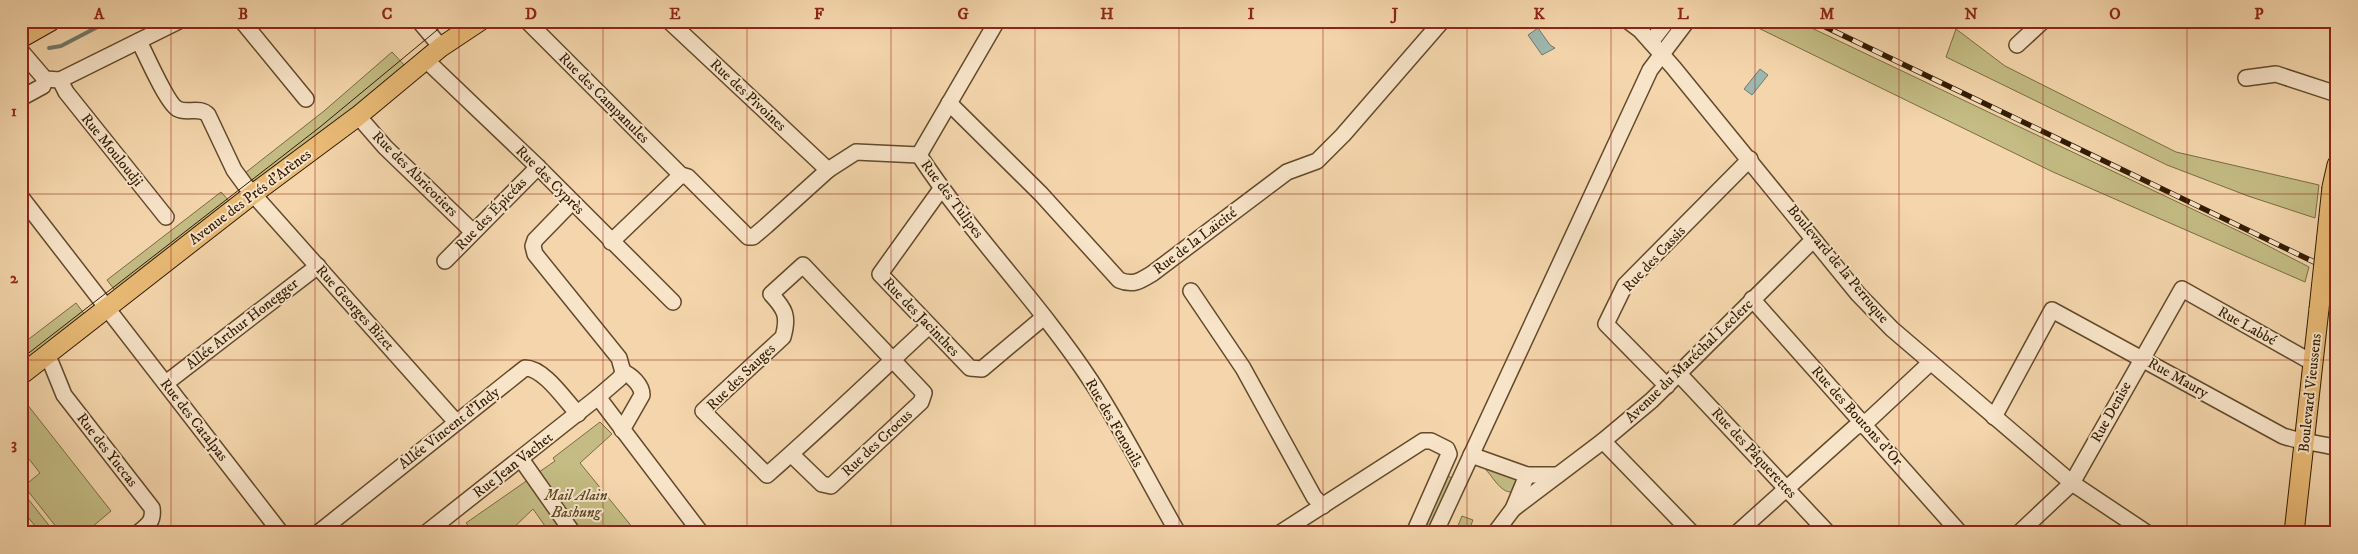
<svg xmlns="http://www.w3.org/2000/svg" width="2358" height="554" font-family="'IM FELL DW Pica',serif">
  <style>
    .green { fill: #c4bc84; stroke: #7a6c42 }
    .water { fill: #9db8b1; stroke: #72796b }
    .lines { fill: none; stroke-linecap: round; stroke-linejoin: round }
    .stream { stroke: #72796b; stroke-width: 4 }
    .minor-casing { stroke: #624a2c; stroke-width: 18 }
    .major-casing { stroke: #311b01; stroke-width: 21 }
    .minor { stroke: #f8e4c9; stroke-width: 15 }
    .major { stroke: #eabb76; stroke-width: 19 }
    .tram { stroke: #311b01; stroke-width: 1 }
    .rail-casing { stroke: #311b01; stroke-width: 5.5 }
    .rail { stroke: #f8e4c9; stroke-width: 4; stroke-dasharray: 11; stroke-linecap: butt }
    .major-bridge-casing { stroke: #311b01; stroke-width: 21; stroke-linecap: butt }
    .major-bridge { stroke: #eabb76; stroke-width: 19 }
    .grid { fill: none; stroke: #8f2418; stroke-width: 1; stroke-opacity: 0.55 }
    .labels { text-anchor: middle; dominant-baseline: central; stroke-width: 4; stroke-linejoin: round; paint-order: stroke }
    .street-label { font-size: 15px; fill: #311b01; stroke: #f8e4c9 }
    .park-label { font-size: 15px; font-style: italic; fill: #5d4b28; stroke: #f8e4c9 }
    .neatline { fill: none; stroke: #8f2418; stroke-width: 2 }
    .grid-label { font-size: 16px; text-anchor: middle; font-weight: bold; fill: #8f2418 }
  </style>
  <rect width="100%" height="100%" fill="#f5d6ac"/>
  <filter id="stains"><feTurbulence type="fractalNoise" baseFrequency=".004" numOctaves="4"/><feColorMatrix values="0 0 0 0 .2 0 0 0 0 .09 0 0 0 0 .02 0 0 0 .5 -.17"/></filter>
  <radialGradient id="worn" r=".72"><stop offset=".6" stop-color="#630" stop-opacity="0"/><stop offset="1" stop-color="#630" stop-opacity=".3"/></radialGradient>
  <!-- green -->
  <g class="green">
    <path d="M1744 21H1797L2249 236 2309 267 2305 282 2053 172Z"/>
    <path d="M1956 29 2005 66 2176 152 2319 185 2315 218 2248 196 2167 165 1946 57Z"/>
    <path d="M392 52 406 67 254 185 245 173 324 111Z"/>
    <path d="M221 192 231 203 117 293 107 280Z"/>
    <path d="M76 303 86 316 21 367V345Z"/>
    <path d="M23 399 111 511 85 533H61L24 486 40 473 21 449V400Z"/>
    <path d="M600 422 612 434 580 463 637 533H550L533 509 508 533H475L466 523 555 461 553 458Z"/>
    <path d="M1490 464 1519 479 1514 492C1501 494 1494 478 1486 470Z"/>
    <path d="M1448 476 1456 480 1431 533H1422Z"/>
    <path d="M21 490 55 533H41L21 509Z"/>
    <path d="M1462 516 1473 520 1471 525 1481 529 1479 533H1455Z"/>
  </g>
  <!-- water -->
  <g class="water">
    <path d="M1538 28 1550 45 1555 48 1542 55 1528 35Z"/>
    <path d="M1760 69 1768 75 1752 95 1744 89Z"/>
  </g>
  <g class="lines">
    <!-- stream -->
    <path class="stream" d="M49 48 61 46 109 21"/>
    <!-- minor casing -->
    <g class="minor-casing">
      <g id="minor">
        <path d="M242 21 306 99"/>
        <path d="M419 21 441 47"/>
        <path d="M527 21 681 175 688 177 748 237H753L766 226 828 170 856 152 919 155"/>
        <path d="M669 21 828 170"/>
        <path d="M1628 21 1640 30 1673 67 1858 294 1892 329 2072 483 2147 533"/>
        <path d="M139 41C145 53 168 105 178 109 187 114 200 106 208 115L234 170 245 185 456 422"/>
        <path d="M1651 42 1667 21"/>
        <path d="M2017 45 2043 21"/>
        <path d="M21 51 45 79 60 80 179 21"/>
        <path d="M426 60 538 167 673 302"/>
        <path d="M2246 78 2276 74 2337 94"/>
        <path d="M60 80 66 92 166 217"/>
        <path d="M21 98 43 86 45 79"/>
        <path d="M949 103 1041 194 1119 280C1133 286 1140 281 1153 273L1287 172 1317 161 1343 135 1442 21"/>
        <path d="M358 116 385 147 473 232"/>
        <path d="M919 155C971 234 1039 302 1091 381 1123 430 1149 483 1178 533"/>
        <path d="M919 155 997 21"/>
        <path d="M941 189 880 274 970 368 982 369 1044 317"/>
        <path d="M21 197 281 533"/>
        <path d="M611 242 681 175"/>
        <path d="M445 261 538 167"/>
        <path d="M1191 291 1243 368 1314 497 1323 506"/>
        <path d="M1752 299 1960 533"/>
        <path d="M51 363 64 395 152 508C154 521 148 525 138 533"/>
        <path d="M1679 374 1828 533"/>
        <path d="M166 383 318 266"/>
        <path d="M1667 386 1606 324 1625 285 1750 159"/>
        <path d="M598 397 701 533"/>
        <path d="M1994 417 2052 310 2283 436C2300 442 2319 443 2337 448"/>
        <path d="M622 430 642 395C642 385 631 375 623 372"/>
        <path d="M1603 441 1692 533"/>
        <path d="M791 454 822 484 831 486 921 402 924 393 803 265 771 294C785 309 789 316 783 337L703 411 767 475C822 427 875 376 929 326"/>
        <path d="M1471 455 1527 475H1558"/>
        <path d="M521 459 573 533"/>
        <path d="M1513 509 1603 441 1652 400 1813 240"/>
        <path d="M318 533 525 368C544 368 565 400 578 414"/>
        <path d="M426 533 598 397 620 378 623 372 619 358 535 254 533 246 535 240 572 202"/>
        <path d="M1280 533 1423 441H1431L1447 449 1449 454 1414 533"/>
        <path d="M1435 533 1650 70 1687 21"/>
        <path d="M1495 533 1513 509 1527 475"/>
        <path d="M1737 533 1854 428 1870 419 1930 363"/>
        <path d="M2019 533 2072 483 2182 289 2313 363"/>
      </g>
    </g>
    <!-- major casing -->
    <g class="major-casing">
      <g id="major">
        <path d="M21 38 51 21"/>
        <path d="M2332 187 2337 165"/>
        <path d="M21 375 253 194 358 116 441 47 480 21"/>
        <path d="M2294 533 2319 309"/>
      </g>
    </g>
    <!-- minor -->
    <use href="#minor" class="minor"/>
    <!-- major -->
    <use href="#major" class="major"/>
    <!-- tram -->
    <path class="tram" d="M21 359 320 127 448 21"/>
    <!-- rail casing -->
    <g class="rail-casing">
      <path id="rail" d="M1813 21 2337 273"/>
    </g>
    <!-- rail -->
    <use href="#rail" class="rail"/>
    <!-- major-bridge casing -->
    <g class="major-bridge-casing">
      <path id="major-bridge" d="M2319 309 2332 187"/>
    </g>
    <!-- major-bridge -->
    <use href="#major-bridge" class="major-bridge"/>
  </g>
  <!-- grid -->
  <path class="grid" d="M171 21V533M315 21V533M459 21V533M603 21V533M747 21V533M891 21V533M1035 21V533M1179 21V533M1323 21V533M1467 21V533M1611 21V533M1755 21V533M1899 21V533M2043 21V533M2187 21V533M21 194H2337M21 360H2337"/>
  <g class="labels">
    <!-- street labels -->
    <g class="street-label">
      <text transform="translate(748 95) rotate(43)">Rue des Pivoines</text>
      <text transform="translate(604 98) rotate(45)">Rue des Campanules</text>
      <text transform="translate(112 150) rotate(51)">Rue Mouloudji</text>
      <text transform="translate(415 174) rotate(45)">Rue des Abricotiers</text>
      <text transform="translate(550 180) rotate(45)">Rue des Cyprès</text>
      <text transform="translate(250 197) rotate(-37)">Avenue des Prés d'Arènes</text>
      <text transform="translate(952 199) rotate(53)">Rue des Tulipes</text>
      <text transform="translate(491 214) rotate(-46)">Rue des Épicéas</text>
      <text transform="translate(1195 241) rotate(-37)">Rue de la Laïcité</text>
      <text transform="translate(1654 259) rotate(-47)">Rue des Cassis</text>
      <text transform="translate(1838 264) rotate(50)">Boulevard de la Perruque</text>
      <text transform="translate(355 308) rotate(48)">Rue Georges Bizet</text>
      <text transform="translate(921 317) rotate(46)">Rue des Jacinthes</text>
      <text transform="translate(242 324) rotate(-38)">Allée Arthur Honegger</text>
      <text transform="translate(2247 326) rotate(29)">Rue Labbé</text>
      <text transform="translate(1689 361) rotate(-44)">Avenue du Maréchal Leclerc</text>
      <text transform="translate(741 377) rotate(-44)">Rue des Sauges</text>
      <text transform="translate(2178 378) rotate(29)">Rue Maury</text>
      <text transform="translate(2310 393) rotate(-84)">Boulevard Vieussens</text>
      <text transform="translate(2111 412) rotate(-61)">Rue Denise</text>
      <text transform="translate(1857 416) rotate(48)">Rue des Boutons d'Or</text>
      <text transform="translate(194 420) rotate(52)">Rue des Catalpas</text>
      <text transform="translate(1114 423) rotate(60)">Rue des Fenouils</text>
      <text transform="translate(449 428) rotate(-38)">Allée Vincent d'Indy</text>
      <text transform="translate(877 443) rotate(-43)">Rue des Crocus</text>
      <text transform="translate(107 450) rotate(52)">Rue des Yuccas</text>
      <text transform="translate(1754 453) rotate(47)">Rue des Pâquerettes</text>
      <text transform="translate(513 465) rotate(-38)">Rue Jean Vachet</text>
    </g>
    <!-- park labels -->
    <g class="park-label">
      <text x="576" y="495">Mail Alain<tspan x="576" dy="17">Bashung</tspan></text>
    </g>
  </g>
  <!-- margin -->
  <rect width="2358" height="554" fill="none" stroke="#f5d6ac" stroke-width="55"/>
  <rect x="28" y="28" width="2302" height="498" class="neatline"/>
  <g class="grid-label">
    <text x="99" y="19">A</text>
    <text x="243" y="19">B</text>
    <text x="387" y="19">C</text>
    <text x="531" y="19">D</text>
    <text x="675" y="19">E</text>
    <text x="819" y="19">F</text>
    <text x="963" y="19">G</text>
    <text x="1107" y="19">H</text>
    <text x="1251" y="19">I</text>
    <text x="1395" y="19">J</text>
    <text x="1539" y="19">K</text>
    <text x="1683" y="19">L</text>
    <text x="1827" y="19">M</text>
    <text x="1971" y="19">N</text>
    <text x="2115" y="19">O</text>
    <text x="2259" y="19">P</text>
    <text x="14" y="116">1</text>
    <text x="14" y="283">2</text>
    <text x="14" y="449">3</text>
  </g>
  <rect width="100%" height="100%" filter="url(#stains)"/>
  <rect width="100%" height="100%" fill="url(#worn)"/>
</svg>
